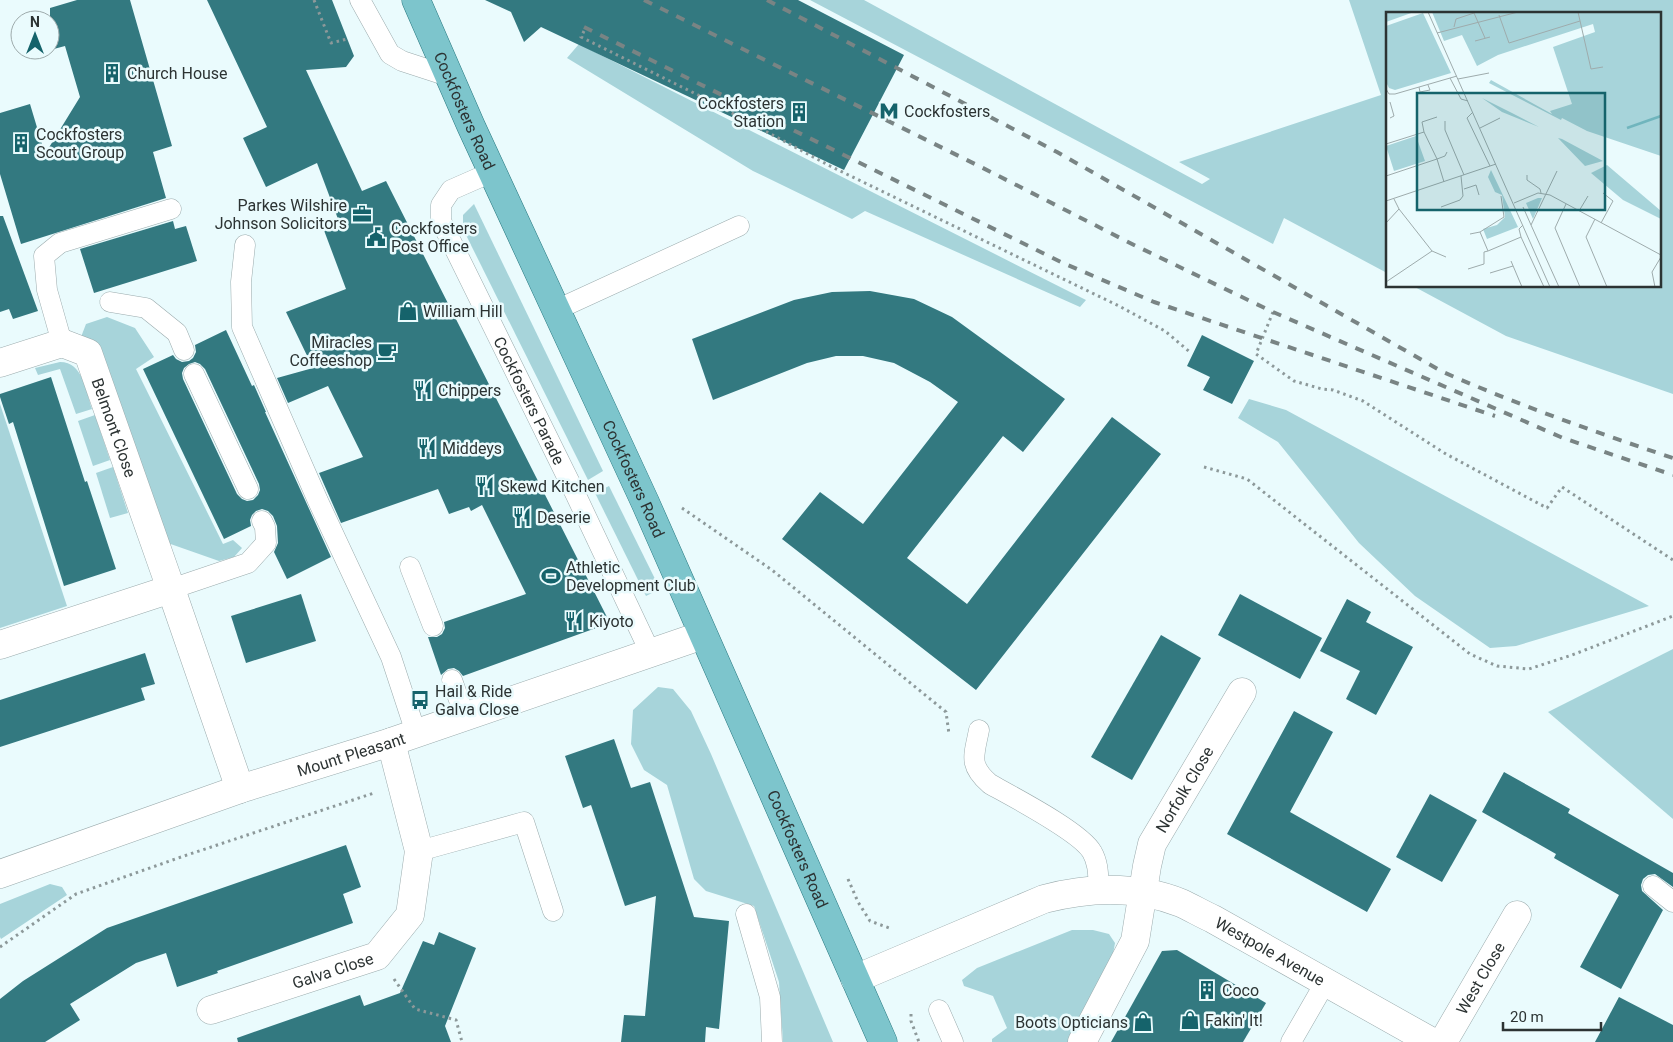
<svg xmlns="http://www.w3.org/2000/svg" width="1673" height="1042" font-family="Roboto,sans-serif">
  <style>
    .green { fill: #a7d4da }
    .building { fill: #337980; fill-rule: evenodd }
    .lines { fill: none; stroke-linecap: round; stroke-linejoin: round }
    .lane-casing { stroke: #9babad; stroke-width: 21 }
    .street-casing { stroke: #9babad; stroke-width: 29 }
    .primary-casing { stroke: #297980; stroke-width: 29 }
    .path { stroke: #8d999a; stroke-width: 3; stroke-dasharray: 2.5 4; stroke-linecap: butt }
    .lane { stroke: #fff; stroke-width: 20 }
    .street { stroke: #fff; stroke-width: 28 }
    .primary { stroke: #7dc5cc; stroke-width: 28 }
    .rail { stroke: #798484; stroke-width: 4; stroke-dasharray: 9 9; stroke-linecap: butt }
    .labels { text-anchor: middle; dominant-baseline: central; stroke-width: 5; stroke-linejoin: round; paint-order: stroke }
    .poi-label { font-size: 16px; fill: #2c3333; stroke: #eafbfd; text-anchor: start }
    .street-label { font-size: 16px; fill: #2c3333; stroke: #eafbfd }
    .inset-river { fill: none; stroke: #70b5bd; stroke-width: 2.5 }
    .inset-road { fill: none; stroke: #9eabac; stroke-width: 1 }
    .view { fill: #15636b; fill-opacity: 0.15; stroke: #15636b; stroke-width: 2.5 }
    .inset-edge { fill: none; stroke: #2c3333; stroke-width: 2.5 }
  </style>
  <rect width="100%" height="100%" fill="#eafbfd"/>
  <!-- green -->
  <g class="green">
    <path d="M810 0H864L1202 184 1210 179 1179 162 1381 95 1349 0H1673V394L1506 336 1413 286H1659V14H1387V273L1284 218 1273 244Z"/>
    <path d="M579 44 1086 300 1080 307 865 211 852 219 753 171 567 58Z"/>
    <path d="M474 204 603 471 588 480 463 229V215Z"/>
    <path d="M107 317 135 328 154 357 136 369 223 544 233 540 242 548 234 557 219 561 162 541 81 337 86 324Z"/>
    <path d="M60 362C83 362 86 391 92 409L76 414 60 369 38 375 35 368Z"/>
    <path d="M1249 399 1286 410 1649 606 1516 646 1490 648 1415 596 1359 543 1278 442 1238 418Z"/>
    <path d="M0 404 67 606 0 628Z"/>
    <path d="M95 415 110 460 93 466 78 421Z"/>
    <path d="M113 467 128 513 110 518 96 473Z"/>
    <path d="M609 486 660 589 646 596 595 493Z"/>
    <path d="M1673 649V819L1548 712Z"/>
    <path d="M658 687 673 689 691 711 711 754 833 1042H783L779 982 754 906 706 891 694 879 667 785 644 770 631 744 633 710Z"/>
    <path d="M50 884 62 887 67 895 1 939 0 937V904Z"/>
    <path d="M1072 930H1093L1109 934 1115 943 1111 965 1071 1042H992V1039L1007 1028 993 996 964 986 962 980 977 968Z"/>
  </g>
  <!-- building -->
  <g class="building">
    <path d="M77 0H130L172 146 153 152 166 198 21 244 0 174V113L30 104 45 154 80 97 65 46 50 50V8Z"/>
    <path d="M207 0H332L354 56 346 67 306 70 362 191 386 181 610 623 463 676 459 671 454 668 448 669 441 675 428 637H437L442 634 445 628 444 622 526 594 482 505 471 511 469 507 449 514 438 489 341 523 319 473 363 457 328 386 288 403 277 378 313 368 286 312 346 289 322 225 338 219 317 163 266 187 243 138 267 127Z"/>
    <path d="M485 0H798L904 55 844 170 541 27 524 42 511 12Z"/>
    <path d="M0 216H3L38 311 13 319 9 309 0 312Z"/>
    <path d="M173 221 175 229 186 226 197 261 94 293 80 249Z"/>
    <path d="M870 291 914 299 952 317 1065 399 1023 452 1003 436 907 558 967 604 1112 417 1161 454 976 690 782 539 820 492 863 524 958 402 930 382 894 363 863 356H836L807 363 713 400 692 339 794 300 832 292Z"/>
    <path d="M226 330 252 386 254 385 266 412H265L331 557 287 579 274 552 278 543 277 526 273 516 268 511 262 509 256 511 252 515 250 520 251 526 224 539 143 369 173 355 176 359 182 362 189 361 193 358 196 352 195 345ZM195 362 200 364 205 369 259 484 260 490 258 495 253 500 247 501 242 499 237 494 183 379 182 373 184 368 189 364Z"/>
    <path d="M1202 335 1254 361 1232 404 1203 390 1210 377 1187 366Z"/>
    <path d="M51 377 85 482 87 481 116 569 64 586 13 422 9 424 0 397V394Z"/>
    <path d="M301 594 316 641 246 663 231 616Z"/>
    <path d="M1240 594 1322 638 1300 679 1218 635Z"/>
    <path d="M1347 599 1371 612 1366 622 1413 647 1376 715 1346 699 1360 671 1320 651Z"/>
    <path d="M1161 635 1201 658 1132 780 1091 757Z"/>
    <path d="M145 653 155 684 141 688 145 700 0 747V700Z"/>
    <path d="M1294 711 1333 732 1290 812 1391 869 1367 912 1227 834Z"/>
    <path d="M614 739 631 788 650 782 694 917 729 921 719 1029 706 1027 705 1042H621L624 1015 645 1016 656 896 625 906 591 805 583 808 565 756Z"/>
    <path d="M1504 772 1570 809 1568 813 1673 873V887L1655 874 1648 875 1643 879 1641 885 1642 891 1663 910 1621 989 1580 967 1619 895 1554 858 1556 854 1482 812Z"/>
    <path d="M1430 794 1477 820 1442 882 1396 857Z"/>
    <path d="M346 845 361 887 343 894 353 923 217 971 218 973 177 987 166 953 136 963 70 1004 80 1020 45 1042H0V999L23 981 107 928Z"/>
    <path d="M439 932 476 948 445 1026 451 1042H238L237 1038 360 995 364 1006 400 993 423 941 434 945Z"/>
    <path d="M1177 950 1266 1003 1243 1042H1111L1162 951Z"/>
    <path d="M1619 997 1673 1025V1042H1595Z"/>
  </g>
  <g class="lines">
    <!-- lane casing -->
    <g class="lane-casing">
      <g id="lane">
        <path d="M360 0 390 54 402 61 448 76"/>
        <path id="s1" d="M492 172 451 190 441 205V221L574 491 650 652"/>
        <path d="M245 245 241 282 242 327 318 501 391 657 416 733"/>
        <path d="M110 302 146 308 177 333 184 350"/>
        <path d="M556 310 739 226"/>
        <path d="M62 343 47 290 44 256 60 243 171 209"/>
        <path d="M194 374 248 489"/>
        <path d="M410 567 433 626"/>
        <path d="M171 589 248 563 266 543 265 527 262 521"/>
        <path d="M452 680 465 717"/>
        <path d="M979 730C974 756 968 765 990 784 1013 797 1081 832 1092 852 1099 864 1098 877 1099 890"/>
        <path d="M419 851 524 822 553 911"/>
        <path d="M1653 886 1673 902"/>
        <path d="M746 914 770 997 772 1042"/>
        <path d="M939 1010 953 1042"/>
        <path d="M1291 1042 1325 983"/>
      </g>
    </g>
    <!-- street casing -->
    <g class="street-casing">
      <g id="street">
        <path id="s2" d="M0 363 62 343 88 353 171 589 0 645"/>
        <path d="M171 589 240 789"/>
        <path id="s3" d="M0 874 240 789 391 742 703 635"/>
        <path id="s4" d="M855 979 1044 899C1090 887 1136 885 1181 903 1192 908 1202 914 1213 919L1432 1042"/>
        <path id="s5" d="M211 1010 377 956 410 915 419 851 391 742"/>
        <path id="s6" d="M1082 1042 1135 941 1147 866 1152 844 1242 692"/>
        <path id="s7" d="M1443 1042 1517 915"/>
      </g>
    </g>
    <!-- primary casing -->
    <g class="primary-casing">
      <g id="primary">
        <path id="s8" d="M416 0 471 126 645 502 883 1042"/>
      </g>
    </g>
    <!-- path -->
    <g class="path">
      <path d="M314 0 331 43 347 39"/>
      <path d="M584 31 581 37 704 98 830 166 1119 306 1165 331 1191 353"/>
      <path d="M1273 312 1256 354 1294 381 1322 389 1333 390 1363 401 1446 454 1547 508 1562 487 1673 560"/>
      <path d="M1204 467 1247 479 1470 654 1497 666 1529 669 1572 655 1673 616"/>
      <path d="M682 508 772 570 946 712 949 734"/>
      <path d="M848 879 858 902 870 921 892 929"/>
      <path d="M0 947 76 894 181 857 374 793"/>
      <path d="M394 979 415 1009 456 1020 462 1042"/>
      <path d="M911 1014V1021L919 1042"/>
    </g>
    <!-- lane -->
    <use href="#lane" class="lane"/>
    <!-- street -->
    <use href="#street" class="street"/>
    <!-- primary -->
    <use href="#primary" class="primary"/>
    <!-- rail -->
    <g class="rail">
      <path d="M644 0 979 166 1134 245 1273 312 1563 438 1673 475"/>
      <path d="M767 0 1057 152 1443 372C1518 405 1595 432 1673 458"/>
      <path d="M584 27 1063 263 1154 302 1495 416"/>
    </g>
  </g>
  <!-- icons -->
  <defs>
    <g id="building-bare" transform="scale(1.5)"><path d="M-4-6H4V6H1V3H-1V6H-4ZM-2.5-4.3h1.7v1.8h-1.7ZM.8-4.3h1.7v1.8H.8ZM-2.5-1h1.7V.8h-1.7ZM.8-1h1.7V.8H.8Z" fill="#15636b" stroke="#eafbfd" stroke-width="2.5" paint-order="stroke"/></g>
    <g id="metro-bare" transform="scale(1.5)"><path d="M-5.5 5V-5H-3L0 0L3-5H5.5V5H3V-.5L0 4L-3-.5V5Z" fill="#15636b" stroke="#eafbfd" stroke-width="2.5" paint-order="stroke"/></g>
    <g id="office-bare" transform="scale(1.5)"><path d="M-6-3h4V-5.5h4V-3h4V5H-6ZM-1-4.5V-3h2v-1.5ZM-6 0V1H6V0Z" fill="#15636b" stroke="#eafbfd" stroke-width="2.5" paint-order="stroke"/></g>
    <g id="civic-bare" transform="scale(1.5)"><path d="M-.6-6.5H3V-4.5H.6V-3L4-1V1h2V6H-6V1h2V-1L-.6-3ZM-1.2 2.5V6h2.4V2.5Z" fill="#15636b" stroke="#eafbfd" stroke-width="2.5" paint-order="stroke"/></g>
    <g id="shop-bare" transform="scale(1.5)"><path d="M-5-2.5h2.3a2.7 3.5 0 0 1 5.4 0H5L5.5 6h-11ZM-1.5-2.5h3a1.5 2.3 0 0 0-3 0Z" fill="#15636b" stroke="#eafbfd" stroke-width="2.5" paint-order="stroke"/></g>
    <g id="cafe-bare" transform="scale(1.5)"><path d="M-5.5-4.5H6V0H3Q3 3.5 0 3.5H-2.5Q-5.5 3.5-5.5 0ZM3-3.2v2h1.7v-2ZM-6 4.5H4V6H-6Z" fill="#15636b" stroke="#eafbfd" stroke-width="2.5" paint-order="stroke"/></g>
    <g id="restaurant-bare" transform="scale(1.5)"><path d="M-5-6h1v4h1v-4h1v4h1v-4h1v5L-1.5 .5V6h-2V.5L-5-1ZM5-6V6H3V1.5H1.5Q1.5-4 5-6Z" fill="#15636b" stroke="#eafbfd" stroke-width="2.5" paint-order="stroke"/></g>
    <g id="stadium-bare" transform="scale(1.5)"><path d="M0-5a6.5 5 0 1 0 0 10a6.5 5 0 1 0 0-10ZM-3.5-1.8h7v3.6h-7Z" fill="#15636b" stroke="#eafbfd" stroke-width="2.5" paint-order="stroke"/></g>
    <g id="bus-bare" transform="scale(1.5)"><path d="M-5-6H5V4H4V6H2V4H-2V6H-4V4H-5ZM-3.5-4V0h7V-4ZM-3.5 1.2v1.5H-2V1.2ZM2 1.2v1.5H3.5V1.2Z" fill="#15636b" stroke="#eafbfd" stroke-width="2.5" paint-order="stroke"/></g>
  </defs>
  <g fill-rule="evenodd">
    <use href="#building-bare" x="112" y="73"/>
    <use href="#metro-bare" x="889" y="111"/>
    <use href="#building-bare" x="799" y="112"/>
    <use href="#building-bare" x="21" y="143"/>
    <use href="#office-bare" x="362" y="214"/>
    <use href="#civic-bare" x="376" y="237"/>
    <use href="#shop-bare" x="408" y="311"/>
    <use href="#cafe-bare" x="387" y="351"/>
    <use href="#restaurant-bare" x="423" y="390"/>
    <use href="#restaurant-bare" x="427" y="448"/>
    <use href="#restaurant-bare" x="485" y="486"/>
    <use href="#restaurant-bare" x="522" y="517"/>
    <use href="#stadium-bare" x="551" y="576"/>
    <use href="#restaurant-bare" x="574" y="621"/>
    <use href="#bus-bare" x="420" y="700"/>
    <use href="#building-bare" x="1207" y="990"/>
    <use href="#shop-bare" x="1190" y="1020"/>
    <use href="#shop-bare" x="1143" y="1022"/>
  </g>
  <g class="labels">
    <!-- poi labels -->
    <g class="poi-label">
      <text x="127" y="73">Church House</text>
      <text x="784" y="103" text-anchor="end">Cockfosters<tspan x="784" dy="18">Station</tspan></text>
      <text x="904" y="111">Cockfosters</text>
      <text x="36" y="134">Cockfosters<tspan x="36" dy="18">Scout Group</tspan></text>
      <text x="347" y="205" text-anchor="end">Parkes Wilshire<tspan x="347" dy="18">Johnson Solicitors</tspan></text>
      <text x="391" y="228">Cockfosters<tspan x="391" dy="18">Post Office</tspan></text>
      <text x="423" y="311">William Hill</text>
      <text x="372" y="342" text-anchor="end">Miracles<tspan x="372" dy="18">Coffeeshop</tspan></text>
      <text x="438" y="390">Chippers</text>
      <text x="442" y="448">Middeys</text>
      <text x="500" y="486">Skewd Kitchen</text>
      <text x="537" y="517">Deserie</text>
      <text x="566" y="567">Athletic<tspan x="566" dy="18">Development Club</tspan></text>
      <text x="589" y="621">Kiyoto</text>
      <text x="435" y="691">Hail &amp; Ride<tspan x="435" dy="18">Galva Close</tspan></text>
      <text x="1222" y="990">Coco</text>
      <text x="1205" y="1020">Fakin' It!</text>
      <text x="1128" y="1022" text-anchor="end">Boots Opticians</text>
    </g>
    <!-- street labels -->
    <g class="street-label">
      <text stroke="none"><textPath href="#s8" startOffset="121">Cockfosters Road</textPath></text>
      <text stroke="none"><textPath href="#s1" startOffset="279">Cockfosters Parade</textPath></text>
      <text stroke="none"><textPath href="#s2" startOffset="172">Belmont Close</textPath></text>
      <text stroke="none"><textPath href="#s8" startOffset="526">Cockfosters Road</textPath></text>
      <text stroke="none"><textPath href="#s3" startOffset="371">Mount Pleasant</textPath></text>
      <text stroke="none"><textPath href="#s6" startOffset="276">Norfolk Close</textPath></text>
      <text stroke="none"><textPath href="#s8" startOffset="931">Cockfosters Road</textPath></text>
      <text stroke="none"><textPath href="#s4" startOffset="446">Westpole Avenue</textPath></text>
      <text stroke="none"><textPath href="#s5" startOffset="128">Galva Close</textPath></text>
      <text stroke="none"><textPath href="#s7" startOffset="74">West Close</textPath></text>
    </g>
  </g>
  <!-- overview -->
  <g transform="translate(1386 12)">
    <rect width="275" height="275" fill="#eafbfd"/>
    <path d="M0 0H28L0 10ZM46 0H275V144L201 119 176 106 175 108 103 71 105 68 166 102 164 99 186 92 167 35 209 20 207 12 112 43 91 54 76 23 58 29ZM37 1 65 61 9 78 3 76 0 70V14ZM96 86 126 101 153 115 116 100ZM30 124 39 149 8 159 0 134ZM172 126 176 127 217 149 199 154ZM221 153 275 199V207L237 188 205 161ZM105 158 132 215 101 227 97 217 111 213 119 205 116 183 109 180 102 165ZM152 186H156L147 207 140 191Z" fill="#a7d4da"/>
    <path class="inset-river" d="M241 116 275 104"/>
    <path class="inset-road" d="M42 0 164 275M192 0 205 57 217 55M113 3 123 31 194 9M68 15 70 7 88 1 99 26M51 21 132 0M89 29 104 25M64 66 75 87 82 89M72 67 103 61M33 75 34 80 44 78 42 73M0 77 3 82H9L71 64M4 90 8 104 4 106M87 100 81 106 104 154M59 109V118L78 163M94 116 114 106M38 120 36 110 51 105M0 132 38 120 51 147 0 164M171 159 145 213 173 275M141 163V168L154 177 155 181M58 170 51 147 59 144 61 140M78 177 90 173 93 183M0 189 110 152M128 191 152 181 164 183 275 243M180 192 169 216 194 275M55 195 74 188 77 184 75 164M137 195 145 213M193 199 202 184M209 207 200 225 221 275M0 211 13 197 8 187M215 211 227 189 217 181M137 213 133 217 135 225 158 275M94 220 118 205 115 184M84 222 94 220 102 239 135 225M46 239 60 245M125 249 136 275M82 257 98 252V240L102 239M104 261 127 254M0 270 46 239 13 197M269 275 266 260 275 245"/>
    <path class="view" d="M31 81H219V198H31Z"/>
    <rect width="275" height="275" class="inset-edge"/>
  </g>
  <!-- north arrow -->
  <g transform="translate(35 35)"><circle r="24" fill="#eafbfd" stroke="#9eabac"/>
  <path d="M0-4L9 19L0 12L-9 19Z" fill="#15636b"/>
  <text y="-8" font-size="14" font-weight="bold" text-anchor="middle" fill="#2c3333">N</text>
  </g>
  <!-- scale -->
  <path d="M1503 1022v8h98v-8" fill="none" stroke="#2c3333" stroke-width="2.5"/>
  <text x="1510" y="1022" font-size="15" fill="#2c3333" stroke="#eafbfd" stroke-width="4" paint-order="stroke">20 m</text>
</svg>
